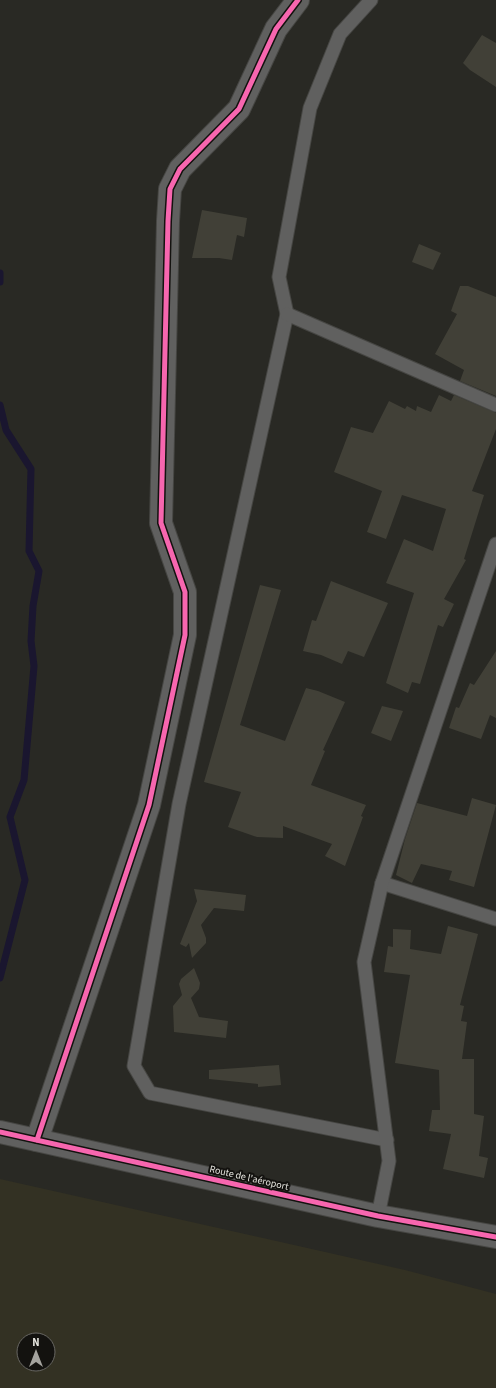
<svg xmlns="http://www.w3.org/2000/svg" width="496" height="1388" font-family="'Source Sans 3',sans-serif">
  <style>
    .built { fill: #333123; fill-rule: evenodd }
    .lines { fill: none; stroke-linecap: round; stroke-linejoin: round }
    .stream { stroke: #1a162f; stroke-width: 7 }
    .building { fill: #414037 }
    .service-casing { stroke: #464643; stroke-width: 15 }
    .minor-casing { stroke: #464643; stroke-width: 24 }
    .tertiary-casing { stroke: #464643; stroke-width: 24 }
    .service { stroke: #60605f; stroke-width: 13 }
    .minor { stroke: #60605f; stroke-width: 22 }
    .tertiary { stroke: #60605f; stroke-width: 22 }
    .cycleway-casing { stroke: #13120f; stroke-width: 8 }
    .cycleway { stroke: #f766af; stroke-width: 5 }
    .labels { text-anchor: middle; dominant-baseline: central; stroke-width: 4; stroke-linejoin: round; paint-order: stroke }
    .street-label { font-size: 10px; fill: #e6e5df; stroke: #13120f }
  </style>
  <rect width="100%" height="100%" fill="#292924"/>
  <!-- built -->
  <path class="built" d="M0 1179 405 1270 496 1294V1388H0ZM24 1340H48V1364H24Z"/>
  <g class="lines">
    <!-- stream -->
    <g class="stream">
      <path d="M0 273V282"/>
      <path d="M0 405 6 430 31 469 29 551 39 571 33 606 31 641 34 666 24 780 10 817 25 880 0 978"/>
    </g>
  </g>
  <!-- building -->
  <g class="building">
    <path d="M482 35 496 43V87L470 70 463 63Z"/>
    <path d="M202 210 247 218 244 237 237 235 232 260 219 258H192Z"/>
    <path d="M419 244 441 253 433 270 412 262Z"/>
    <path d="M460 286H468L496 297V396L460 381 464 370 435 354 457 314 451 311Z"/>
    <path d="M439 395 451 401 454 395 496 413V429L472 491 484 495 464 559 466 560 444 599 454 604 443 627 438 625 420 684 412 682 408 693 386 683 414 593 386 583 404 539 433 551 446 509 402 495 386 539 367 532 382 491 334 472 351 427 373 433 389 401 405 409 407 406 416 411 417 406 431 412Z"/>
    <path d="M331 581 388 603 364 657 348 651 342 664 321 655 303 651 312 620 316 621Z"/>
    <path d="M260 585 281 590 240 725 285 741 306 688 318 691 345 702 323 750 325 751 311 785 366 805 361 816 363 817 345 866 325 856 332 844 283 826V838L257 837 228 827 241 792 204 782Z"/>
    <path d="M496 651V718L490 715 481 739 449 728 456 707 459 708 470 683 474 685Z"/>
    <path d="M382 706 403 711 391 741 371 733Z"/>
    <path d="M472 798 496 805 474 887 449 880 452 871 421 864 412 883 396 875 405 839 417 803 467 816Z"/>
    <path d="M194 889 246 895 244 911 214 908 201 925 206 938V943L192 958 189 943 186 947 180 944 197 901Z"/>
    <path d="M448 926 478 934 460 1005 464 1006 461 1021 467 1022 462 1059H474V1114L484 1116 479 1156 488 1158 484 1178 443 1169 451 1134 429 1131 432 1110H440L439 1070 395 1063 410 975 384 972 388 946 393 947V929L411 930 410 949 441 954Z"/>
    <path d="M194 968 200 983 199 989 191 998 199 1017 228 1021 226 1038 174 1032 173 1006 182 995 179 984 181 979Z"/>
    <path d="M279 1065 281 1085 258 1087V1084L209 1079V1070Z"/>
  </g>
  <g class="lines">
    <!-- service casing -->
    <g class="service-casing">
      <g id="service">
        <path d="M371 0 340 34 310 108 279 277 287 314 179 804 134 1066 150 1093 387 1140"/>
        <path d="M287 314 496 405"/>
        <path d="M382 883 496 919"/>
        <path d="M378 1216 389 1161 364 962 382 883 496 544"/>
      </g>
    </g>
    <!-- minor casing -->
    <g class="minor-casing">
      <path id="minor" d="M37 1140 149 805 185 635V592L161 523 168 221 170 189 180 169 239 109 276 29 298 0"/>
    </g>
    <!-- tertiary casing -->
    <g class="tertiary-casing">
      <path id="tertiary" d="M0 1132 378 1216 496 1237"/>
    </g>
    <!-- service -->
    <use href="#service" class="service"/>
    <!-- minor -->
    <use href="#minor" class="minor"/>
    <!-- tertiary -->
    <use href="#tertiary" class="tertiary"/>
    <!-- cycleway casing -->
    <g class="cycleway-casing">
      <g id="cycleway">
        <path d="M0 1132 378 1216 496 1237"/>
        <path d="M37 1140 149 805 185 635V592L161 523 168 221 170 189 180 169 239 109 276 29 298 0"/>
      </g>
    </g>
    <!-- cycleway -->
    <use href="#cycleway" class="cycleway"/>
  </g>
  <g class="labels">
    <!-- street labels -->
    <g class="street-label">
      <text transform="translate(249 1178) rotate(13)">Route de l'aéroport</text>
    </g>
  </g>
  <!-- north arrow -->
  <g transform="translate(36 1352)"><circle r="19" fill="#13120f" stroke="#676662"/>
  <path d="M0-3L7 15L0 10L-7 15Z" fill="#a4a39e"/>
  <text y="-6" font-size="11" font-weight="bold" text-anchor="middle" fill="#e6e5df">N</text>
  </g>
</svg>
